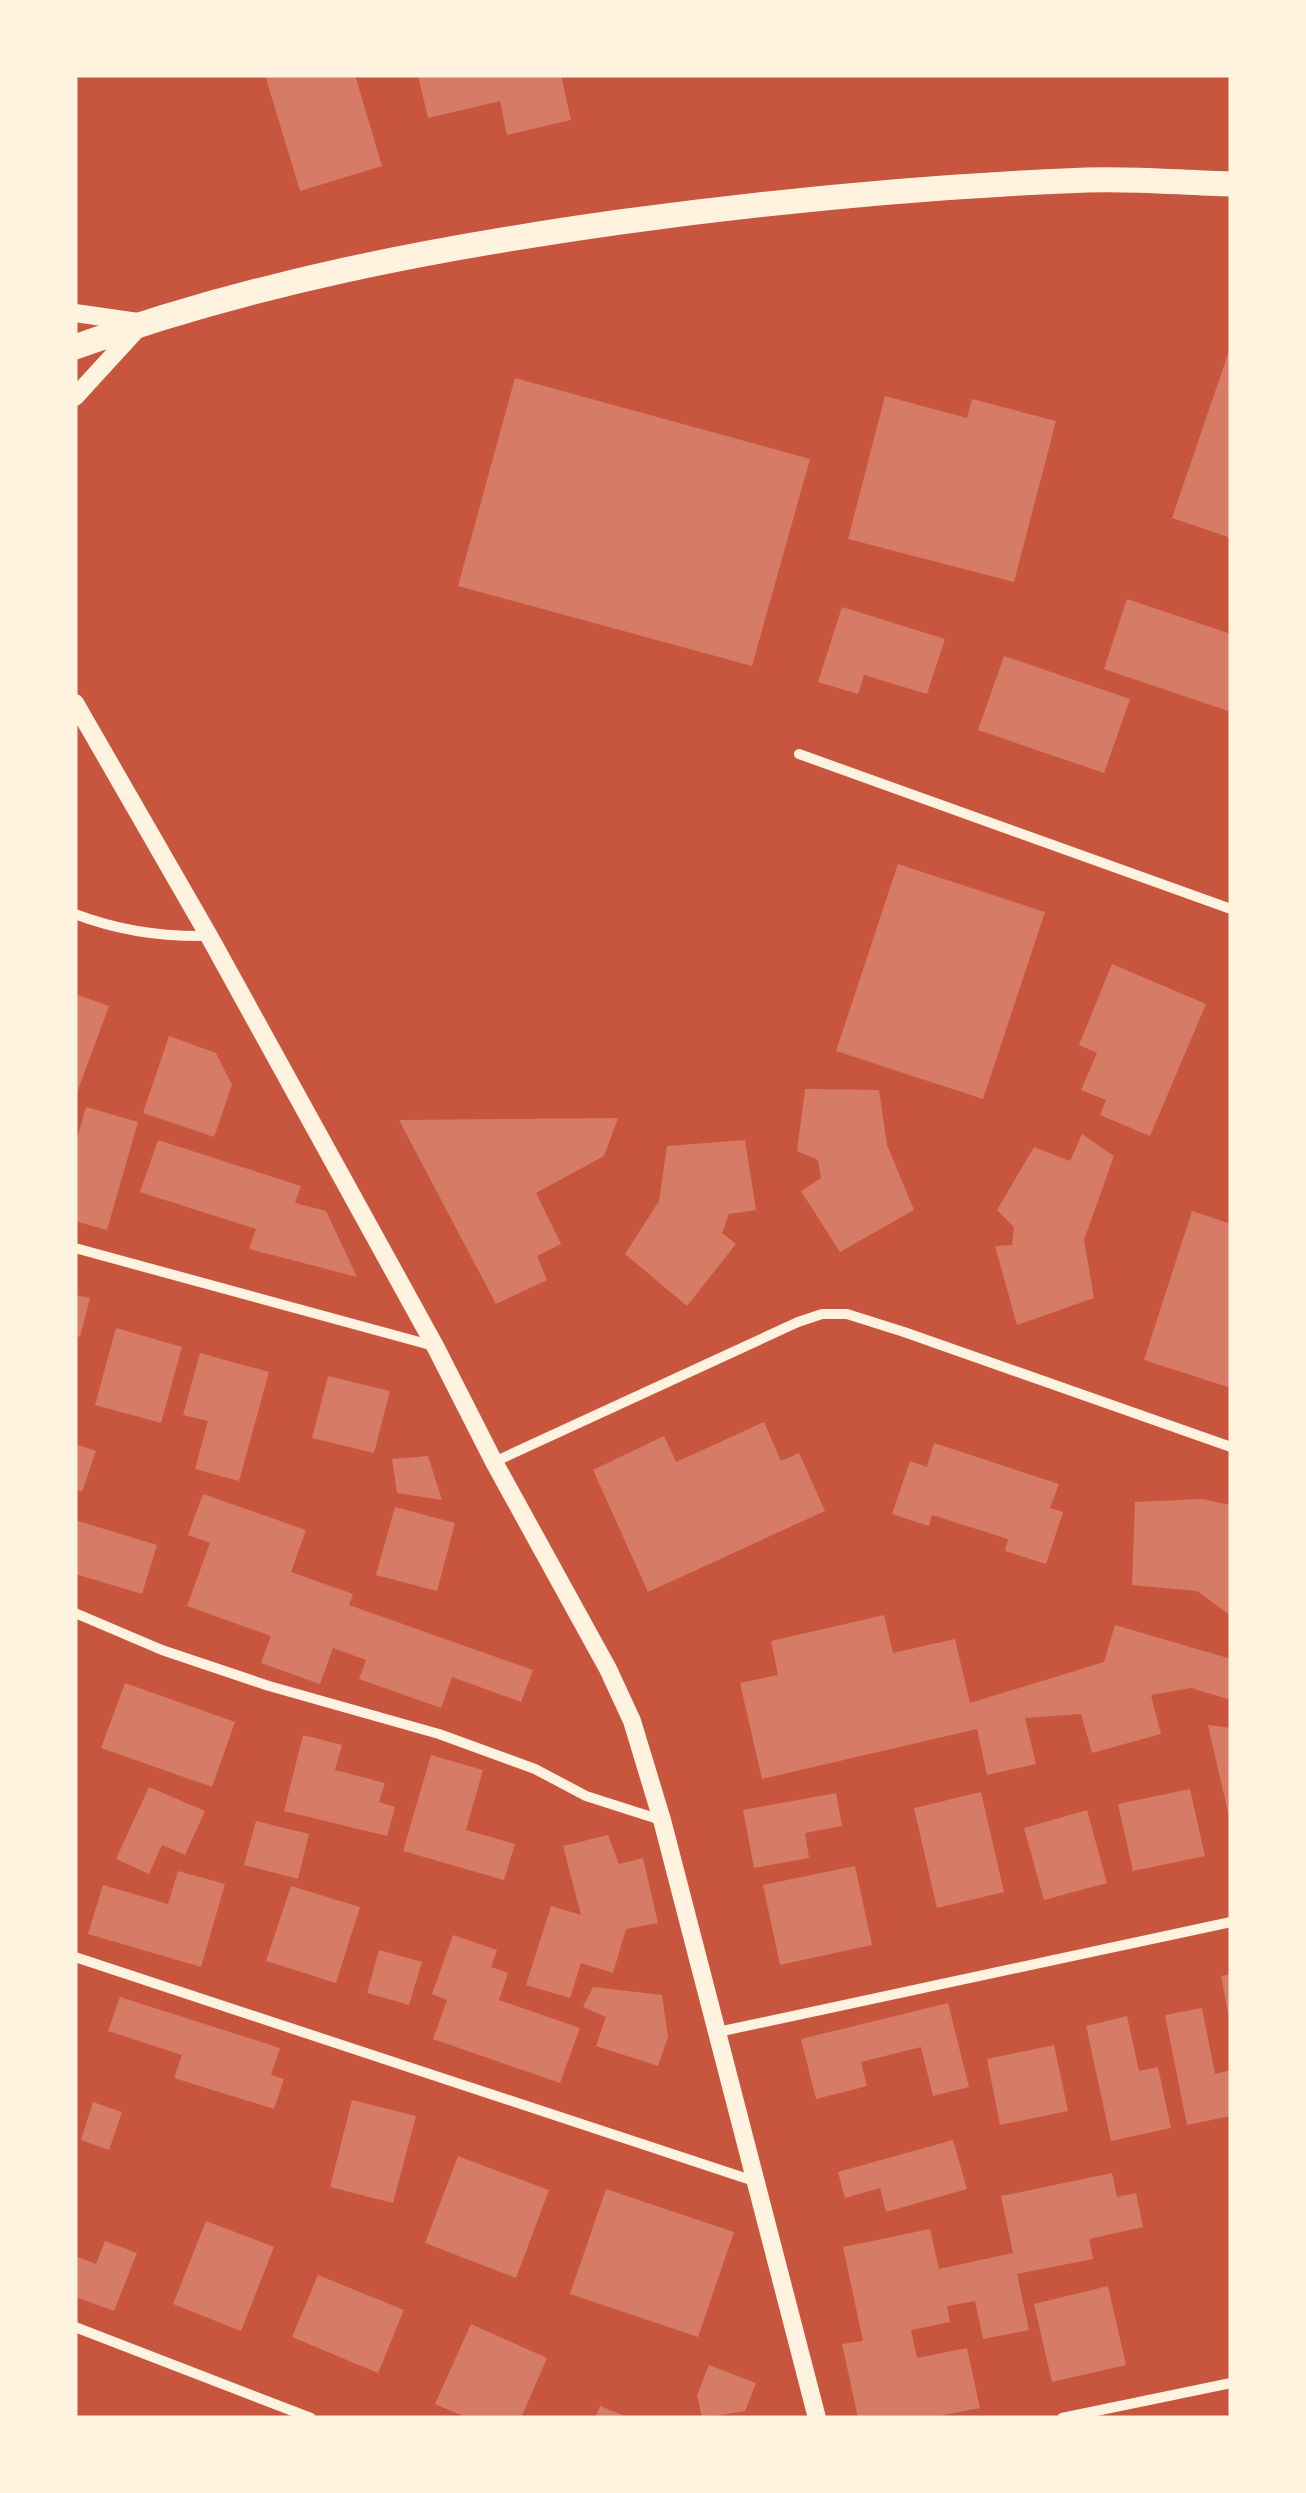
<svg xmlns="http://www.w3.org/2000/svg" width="1306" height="2493" font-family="Merriweather,serif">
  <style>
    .building { fill: #d67c66 }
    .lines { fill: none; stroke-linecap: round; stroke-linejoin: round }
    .minor { stroke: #fff3e0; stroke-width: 10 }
    .tertiary { stroke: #fff3e0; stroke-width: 18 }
    .primary { stroke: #fff3e0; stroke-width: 25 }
  </style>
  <rect width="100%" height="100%" fill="#c8553d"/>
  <!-- building -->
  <g class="building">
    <path d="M265 75H355L382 166 300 191Z"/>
    <path d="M418 75H561L571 120 507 135 500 101 428 118Z"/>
    <path d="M1230 348 1231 349V538L1172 518Z"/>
    <path d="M515 378 810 459 752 666 458 586Z"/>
    <path d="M885 396 967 418 972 399 1056 421 1014 582 848 539Z"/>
    <path d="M1127 599 1231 634V712L1104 669Z"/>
    <path d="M842 607 945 639 927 694 864 675 858 694 818 682Z"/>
    <path d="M1004 656 1130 699 1104 773 978 730Z"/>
    <path d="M898 864 1045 912 983 1099 836 1051Z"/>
    <path d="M1112 964 1206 1004 1150 1136 1100 1115 1106 1100 1081 1090 1097 1053 1079 1045Z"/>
    <path d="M75 994 109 1006 75 1098Z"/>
    <path d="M169 1036 216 1053 232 1085 214 1137 143 1113Z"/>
    <path d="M805 1089 879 1090 887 1145 914 1210 840 1252 801 1191 821 1178 818 1160 797 1151Z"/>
    <path d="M86 1107 138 1122 107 1230 75 1221V1146Z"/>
    <path d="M618 1118 604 1156 536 1193 561 1244 537 1256 547 1280 496 1304 399 1120Z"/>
    <path d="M1082 1134 1114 1156 1084 1240 1094 1298 1017 1325 995 1246 1012 1245 1014 1227 997 1210 1034 1147 1070 1161Z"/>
    <path d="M158 1140 301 1186 295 1203 326 1211 357 1277 249 1249 256 1229 140 1192Z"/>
    <path d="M745 1140 756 1210 729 1214 722 1233 736 1244 687 1306 625 1254 659 1201 667 1146Z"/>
    <path d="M1192 1211 1231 1224V1388L1144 1360Z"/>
    <path d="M75 1295 90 1298 80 1337 75 1335Z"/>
    <path d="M116 1328 182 1347 161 1423 95 1405Z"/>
    <path d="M200 1353 269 1372 239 1481 195 1469 208 1421 183 1415Z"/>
    <path d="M328 1376 390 1391 374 1453 312 1438Z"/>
    <path d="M764 1422 781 1461 799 1453 825 1511 648 1592 593 1470 664 1436 676 1462Z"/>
    <path d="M934 1443 1059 1484 1050 1508 1063 1512 1046 1564 1005 1551 1008 1539 932 1515 929 1526 892 1514 910 1461 927 1467Z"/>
    <path d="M75 1444 96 1451 82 1492 75 1489Z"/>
    <path d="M428 1456 442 1500 397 1493 392 1459Z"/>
    <path d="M203 1494 306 1530 291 1572 353 1594 349 1605 533 1670 521 1702 452 1677 441 1708 359 1679 366 1660 333 1648 320 1684 261 1663 271 1636 187 1606 210 1543 188 1535Z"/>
    <path d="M1202 1499 1231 1505V1616L1197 1591 1132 1585 1135 1502Z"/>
    <path d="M395 1507 455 1523 437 1591 376 1575Z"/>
    <path d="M75 1520 157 1545 142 1594 75 1574Z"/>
    <path d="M884 1615 893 1653 955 1639 970 1703 1104 1662 1115 1625 1231 1659V1700L1191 1688 1151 1695 1161 1734 1092 1753 1081 1714 1025 1718 1036 1764 987 1775 977 1729 762 1779 740 1683 778 1675 771 1641Z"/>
    <path d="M125 1683 235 1722 212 1787 101 1748Z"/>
    <path d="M1208 1725 1231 1728V1817H1229Z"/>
    <path d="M303 1735 342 1745 335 1770 385 1783 379 1802 395 1807 387 1836 284 1811Z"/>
    <path d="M431 1755 483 1770 466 1830 515 1844 504 1880 403 1851Z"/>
    <path d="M149 1787 205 1811 185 1855 162 1845 149 1874 116 1859Z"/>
    <path d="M1190 1789 1205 1856 1133 1871 1118 1804Z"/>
    <path d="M981 1792 1004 1892 937 1908 914 1808Z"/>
    <path d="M836 1793 842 1826 805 1833 809 1858 754 1868 743 1810Z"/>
    <path d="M1087 1810 1107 1883 1044 1900 1024 1828Z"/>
    <path d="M256 1821 309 1834 298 1879 244 1865Z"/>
    <path d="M608 1835 619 1864 643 1858 658 1923 626 1929 613 1973 581 1963 570 1998 526 1985 551 1906 581 1915 563 1846Z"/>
    <path d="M855 1866 872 1945 780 1965 763 1885Z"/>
    <path d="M178 1871 225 1884 201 1967 88 1934 103 1885 168 1904Z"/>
    <path d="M291 1886 360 1907 336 1983 266 1961Z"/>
    <path d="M453 1935 497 1950 491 1967 508 1973 499 2000 580 2028 560 2083 433 2039 447 2000 432 1994Z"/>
    <path d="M379 1950 422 1962 409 2005 367 1993Z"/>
    <path d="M1231 1974V2018H1229L1221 1976Z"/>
    <path d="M593 1987 662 1995 668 2037 658 2066 596 2046 606 2017 583 2007Z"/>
    <path d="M120 1997 280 2048 271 2075 284 2079 274 2109 174 2078 182 2055 108 2031Z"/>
    <path d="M948 2003 969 2087 933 2096 921 2047 861 2062 867 2086 816 2099 801 2039Z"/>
    <path d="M1202 2008 1215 2074 1231 2070V2116L1187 2125 1165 2015Z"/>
    <path d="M1127 2016 1139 2071 1158 2067 1171 2128 1111 2141 1086 2026Z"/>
    <path d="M1054 2045 1068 2111 1000 2125 987 2059Z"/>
    <path d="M352 2100 416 2116 393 2203 330 2187Z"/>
    <path d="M93 2102 122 2112 109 2150 81 2140Z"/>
    <path d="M953 2140 967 2189 886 2212 880 2188 845 2198 838 2172Z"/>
    <path d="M458 2156 549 2190 516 2278 425 2243Z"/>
    <path d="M1112 2173 1117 2197 1136 2193 1143 2227 1089 2239 1093 2259 1017 2274 1029 2330 983 2339 975 2301 947 2306 950 2322 911 2330 917 2358 967 2348 980 2408 929 2418H858L842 2344 863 2341 843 2247 930 2229 939 2269 1013 2253 1001 2196Z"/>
    <path d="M606 2189 734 2232 698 2337 570 2294Z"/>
    <path d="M206 2221 274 2247 241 2331 173 2304Z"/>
    <path d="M105 2241 137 2253 114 2311 75 2297V2256L96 2264Z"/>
    <path d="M318 2275 404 2310 378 2373 292 2337Z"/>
    <path d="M1108 2286 1126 2365 1052 2382 1034 2304Z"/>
    <path d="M471 2324 547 2358 521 2418H468L435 2404Z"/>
    <path d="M709 2365 756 2383 745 2411 702 2418 697 2395Z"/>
    <path d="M600 2406 630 2418H595Z"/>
  </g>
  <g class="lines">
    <!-- minor -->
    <g class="minor">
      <path d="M799 754 1231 909"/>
      <path d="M75 914C119 931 162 937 209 936"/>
      <path d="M75 1248 434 1346"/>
      <path d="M494 1462 798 1322 822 1314H847L904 1332 1231 1447"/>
      <path d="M75 1613 162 1650 269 1686 439 1734 535 1769 586 1796 661 1820"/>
      <path d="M75 1957 757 2182"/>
      <path d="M718 2032 1231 1922"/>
      <path d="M75 2327 311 2418"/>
      <path d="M1062 2418 1231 2383"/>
    </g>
    <!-- tertiary -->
    <g class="tertiary">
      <path d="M75 313 138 322"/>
      <path d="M75 397 140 326"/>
      <path d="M75 703 209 936 435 1346 494 1462 608 1669 632 1721 662 1820 817 2418"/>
    </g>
    <!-- primary -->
    <path class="primary" d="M75 347C251 283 435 248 620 222 774 201 931 186 1087 180 1135 178 1183 183 1231 184"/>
  </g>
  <!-- border -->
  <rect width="1306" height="2493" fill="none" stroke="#fff3e0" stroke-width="155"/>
</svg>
